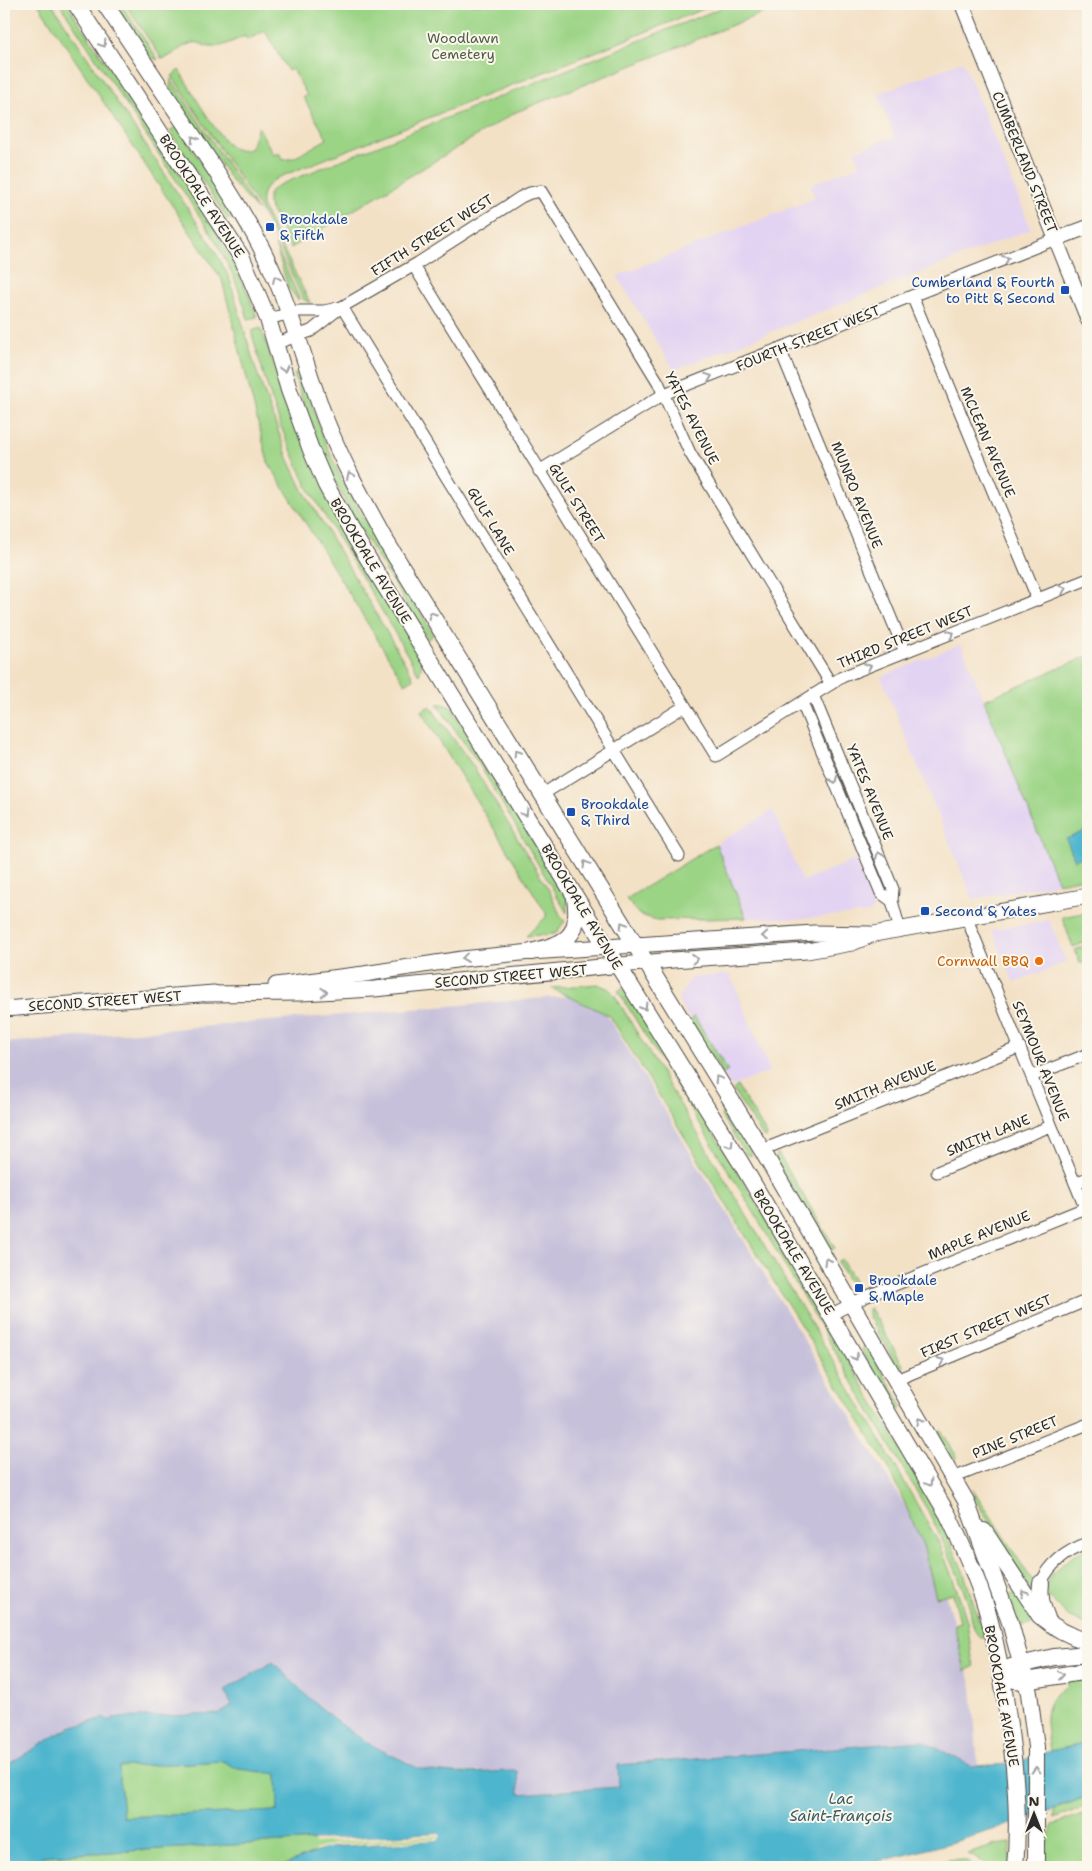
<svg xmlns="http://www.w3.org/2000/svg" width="1092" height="1871" font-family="'Shantell Sans',sans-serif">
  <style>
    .built { fill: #e3d3f2 }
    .industrial { fill: #c6c0da }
    .green { fill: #9cd486; stroke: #648058 }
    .water { fill: #4eb5cd; stroke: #3c707c; fill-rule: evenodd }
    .pier { fill: #f3e1c6 }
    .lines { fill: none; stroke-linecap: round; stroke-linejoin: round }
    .minor-casing { stroke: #494642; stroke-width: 13 }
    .tertiary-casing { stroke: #494642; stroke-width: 16 }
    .secondary-casing { stroke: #494642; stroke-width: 17 }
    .primary-casing { stroke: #494642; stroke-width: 18 }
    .minor { stroke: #fff; stroke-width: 11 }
    .tertiary { stroke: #fff; stroke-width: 14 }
    .secondary { stroke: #fff; stroke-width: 15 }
    .primary { stroke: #fff; stroke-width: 16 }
    .oneway { stroke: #a0a0a0 }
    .transit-dot { fill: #1a4fb4; stroke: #fbf7ec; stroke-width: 2 }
    .food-dot { fill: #e8710a; stroke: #fbf7ec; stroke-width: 2 }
    .labels { text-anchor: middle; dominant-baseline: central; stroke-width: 4; stroke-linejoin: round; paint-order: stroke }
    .park-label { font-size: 14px; fill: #4d5e46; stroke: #fbf7ec }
    .street-label { font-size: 14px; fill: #2b2b2b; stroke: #fbf7ec }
    .transit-label { font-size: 14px; fill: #164399; stroke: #fbf7ec; text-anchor: start }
    .food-label { font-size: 14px; fill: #c56008; stroke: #fbf7ec; text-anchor: end }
    .water-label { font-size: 15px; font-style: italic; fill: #375b64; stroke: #fbf7ec }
  </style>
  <rect width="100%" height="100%" fill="#fbf7ec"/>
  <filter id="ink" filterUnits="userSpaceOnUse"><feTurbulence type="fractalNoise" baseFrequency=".02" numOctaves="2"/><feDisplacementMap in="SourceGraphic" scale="10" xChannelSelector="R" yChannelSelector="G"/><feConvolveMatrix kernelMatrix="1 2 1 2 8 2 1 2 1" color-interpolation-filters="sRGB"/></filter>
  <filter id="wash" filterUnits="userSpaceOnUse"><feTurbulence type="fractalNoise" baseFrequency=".0096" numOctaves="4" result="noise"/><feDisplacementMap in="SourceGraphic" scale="20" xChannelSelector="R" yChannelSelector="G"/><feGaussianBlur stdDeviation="1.12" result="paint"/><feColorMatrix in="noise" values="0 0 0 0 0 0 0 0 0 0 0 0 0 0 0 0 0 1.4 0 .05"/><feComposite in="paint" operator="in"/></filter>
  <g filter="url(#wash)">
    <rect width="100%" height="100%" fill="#f3e1c6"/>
    <!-- built -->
    <g class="built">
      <path d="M963 61 1031 229 674 370 617 276 815 198 810 185 860 165 855 151 894 136 878 94Z"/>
      <path d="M961 644 1058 883 973 899 881 677Z"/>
      <path d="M773 810 802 881 855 860 874 907 871 913 798 919 746 918 716 844Z"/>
      <path d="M1049 920 1066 962 1014 983 992 930Z"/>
      <path d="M730 974 770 1071 731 1087 678 1000 690 978Z"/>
    </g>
    <!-- industrial -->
    <path class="industrial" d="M594 994 933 1552 972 1687 978 1767 971 1766 923 1741 619 1765V1787L519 1794 518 1771 440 1772 425 1770 384 1752 333 1719 312 1702 225 1690 232 1706 219 1714 106 1720 104 1718 101 1719 70 1728 56 1735 4 1767V1043Z"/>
    <!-- green -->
    <g class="green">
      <path d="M38 4H52L210 242 229 277 255 367 288 458 302 488 412 675 413 679 405 684 268 462 222 280Z"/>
      <path d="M60 4H67L211 222 247 291 257 317 248 319C240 288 227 260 210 232Z"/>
      <path d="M115 4H121L158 60 150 57 148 54Z"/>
      <path d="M125 4H716L277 178C266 186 260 192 262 206L310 303 303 299 274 235 260 209 172 76 179 70C190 87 218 139 233 148 239 151 245 151 251 148L258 127 274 155 279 153 283 160 294 158 327 139 303 97 307 95 292 69 288 71 265 31 247 40 245 36C235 40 222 48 211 47 204 47 200 41 193 43 181 45 173 57 162 59Z"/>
      <path d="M731 4H785L516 112 291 248 268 203C267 191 274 187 284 183Z"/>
      <path d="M171 79 258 211 231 180 170 87Z"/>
      <path d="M177 126 236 215 228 220 170 131Z"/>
      <path d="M275 244 299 298 298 300 288 287Z"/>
      <path d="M261 328 278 378 421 657 422 663 419 675 377 602 308 488 281 427 265 379 252 334V331Z"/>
      <path d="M301 373 323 437 344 485 424 618 433 635 428 639C397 588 363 538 337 485 319 450 306 412 294 374Z"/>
      <path d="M1088 656V877L1058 883 984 700Z"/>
      <path d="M437 704H443L452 708 567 897V913L479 764Z"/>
      <path d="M430 706 473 766 550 892 561 917 565 921 555 934 526 936 546 917V913L421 711Z"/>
      <path d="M716 844 746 918 657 920 640 915 626 899Z"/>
      <path d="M1088 912V941L1073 947 1062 917Z"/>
      <path d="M1088 944V959L1080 963 1075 950Z"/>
      <path d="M598 984 609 989 614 994 879 1437 940 1545 957 1590 967 1621 972 1658 975 1666 965 1671 954 1624 960 1622 953 1593 936 1597 923 1545 890 1470 610 1016 551 988Z"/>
      <path d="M622 988 629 996 760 1209 924 1489 943 1526 964 1573 984 1637H980C972 1631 972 1618 970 1609 959 1574 944 1543 928 1511L756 1216 618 991Z"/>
      <path d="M694 1016 728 1071 723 1074 690 1020Z"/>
      <path d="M737 1086 767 1135 766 1138 763 1137 733 1090Z"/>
      <path d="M723 1111 726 1112C733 1121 753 1146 751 1156L746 1154 721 1116Z"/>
      <path d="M776 1154 779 1155 835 1248 830 1251 776 1161Z"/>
      <path d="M841 1259 857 1286V1289L852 1287 837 1262Z"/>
      <path d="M868 1309H871L903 1365V1368L897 1365 868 1315Z"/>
      <path d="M863 1347H868L902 1406 900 1410 895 1408 862 1351Z"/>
      <path d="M941 1430 957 1457 956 1460 949 1454 937 1435Z"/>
      <path d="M973 1489 1035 1585 1032 1594 975 1499Z"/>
      <path d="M1088 1547V1625L1070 1618 1044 1592C1051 1568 1068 1559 1088 1547Z"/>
      <path d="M1016 1592 1038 1622 1017 1627 1006 1598Z"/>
      <path d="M1088 1677V1743L1050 1751C1046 1723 1038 1702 1068 1686L1067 1680Z"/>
      <path d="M223 1761 239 1769 277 1773 278 1811 123 1817 119 1767Z"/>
      <path d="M1088 1796V1805L1054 1819V1810Z"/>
      <path d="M1088 1812V1867H1045C1041 1852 1048 1840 1053 1825Z"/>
      <path d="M438 1833 440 1839 329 1847 280 1867H42L41 1856Z"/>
      <path d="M1011 1843 1010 1867H992L968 1854 996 1845Z"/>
      <path d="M955 1859 966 1861 976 1867H928L943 1861Z"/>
    </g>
    <!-- water -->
    <g class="water">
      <path d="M1088 830V854L1075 860 1066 839Z"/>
      <path d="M273 1662C313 1703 349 1737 402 1760 410 1764 418 1769 427 1770 455 1776 489 1771 518 1771L519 1794 619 1787 618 1765 923 1741 971 1766 1012 1764 1050 1751 1088 1743V1796C1011 1826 932 1851 851 1867H280L329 1847 438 1840V1833L42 1856V1867H16L4 1865V1767L56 1735 70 1728 101 1719 104 1718 106 1720H112L113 1718 219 1714 232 1706 225 1690ZM223 1761 238 1769 277 1774 278 1811 123 1817 119 1767Z"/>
    </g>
    <!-- pier -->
    <path class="pier" d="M438 1833 441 1836 438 1840 334 1846 315 1852V1850L333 1844 437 1838 438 1836 314 1843V1840Z"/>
  </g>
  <g filter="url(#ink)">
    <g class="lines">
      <!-- minor casing -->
      <g class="minor-casing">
        <g id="minor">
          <path d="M414 266 716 756 842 677 1088 579"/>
          <path d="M912 296 1038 600"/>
          <path d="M342 307 679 856"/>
          <path d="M268 319 299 311H324L338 308"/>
          <path d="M277 343 311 331 340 308 418 263 521 197 530 193 541 191 658 382 690 453 831 684"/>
          <path d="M780 349 905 652"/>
          <path d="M539 471 664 394 1056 239"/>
          <path d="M813 695 893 889 892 901 900 930"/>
          <path d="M802 703 881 893 892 901"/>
          <path d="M543 794 685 706"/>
          <path d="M967 919 1088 1215"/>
          <path d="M1032 1076 1088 1054"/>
          <path d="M762 1150 1020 1047"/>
          <path d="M937 1172 1051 1126"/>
          <path d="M1075 1183 1088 1178"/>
          <path d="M830 1315 865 1297 1085 1208"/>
          <path d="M896 1380 1088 1300"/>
          <path d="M953 1478 1088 1424"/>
          <path d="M1041 1583C1050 1563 1068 1550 1088 1543"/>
        </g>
      </g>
      <!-- tertiary casing -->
      <g class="tertiary-casing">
        <g id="tertiary">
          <path d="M962 4 1088 320"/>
          <path d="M1056 239 1088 227"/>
        </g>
      </g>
      <!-- secondary casing -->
      <g class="secondary-casing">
        <g id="secondary">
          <path d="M276 985 364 974 462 959 531 952 814 933 870 934"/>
          <path d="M206 994 301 993 374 989 673 960 807 951 852 943 874 934 1088 896"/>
          <path d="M4 1009 214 993"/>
        </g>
      </g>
      <!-- primary casing -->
      <g class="primary-casing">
        <g id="primary">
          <path d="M76 4 242 258 268 319 289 390 311 450 326 485 350 529 594 927 741 1163 948 1515C962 1545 976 1575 986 1607 996 1641 1002 1676 1007 1711 1015 1763 1020 1815 1015 1867"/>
          <path d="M105 4C136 50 166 96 197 142 226 186 255 230 276 279 296 325 308 375 326 421 343 464 365 503 387 543L762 1150 966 1501 1010 1622 1029 1693 1036 1747V1867"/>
          <path d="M531 952C566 943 581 938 575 898"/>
          <path d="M984 1531 1040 1616C1055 1629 1070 1636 1088 1642"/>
          <path d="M1041 1583C1039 1595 1042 1607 1047 1618"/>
          <path d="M1011 1667 1054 1657 1088 1654"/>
          <path d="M1014 1680 1025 1681 1088 1671"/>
        </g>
      </g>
      <!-- minor -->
      <use href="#minor" class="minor"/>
      <!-- tertiary -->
      <use href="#tertiary" class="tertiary"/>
      <!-- secondary -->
      <use href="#secondary" class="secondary"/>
      <!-- primary -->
      <use href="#primary" class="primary"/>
    </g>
    <!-- one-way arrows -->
    <defs><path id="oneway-chevron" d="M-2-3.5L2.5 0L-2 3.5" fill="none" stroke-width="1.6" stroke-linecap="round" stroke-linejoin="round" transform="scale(1.25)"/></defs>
    <g class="oneway">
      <use href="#oneway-chevron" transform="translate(103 44) rotate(57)"/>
      <use href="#oneway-chevron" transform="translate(194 139) rotate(-123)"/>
      <use href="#oneway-chevron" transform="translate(1006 259) rotate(-23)"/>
      <use href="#oneway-chevron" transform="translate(276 279) rotate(-114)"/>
      <use href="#oneway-chevron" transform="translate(284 369) rotate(75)"/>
      <use href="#oneway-chevron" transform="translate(709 377) rotate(-21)"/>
      <use href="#oneway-chevron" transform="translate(350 475) rotate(-116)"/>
      <use href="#oneway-chevron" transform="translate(1063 589) rotate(-22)"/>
      <use href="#oneway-chevron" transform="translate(432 615) rotate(-122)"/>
      <use href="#oneway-chevron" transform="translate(951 634) rotate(-22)"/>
      <use href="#oneway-chevron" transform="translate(868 667) rotate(-22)"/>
      <use href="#oneway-chevron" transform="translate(517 753) rotate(-122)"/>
      <use href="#oneway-chevron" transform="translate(834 780) rotate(67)"/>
      <use href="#oneway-chevron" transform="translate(525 813) rotate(58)"/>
      <use href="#oneway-chevron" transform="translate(879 855) rotate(-112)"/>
      <use href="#oneway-chevron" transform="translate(586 864) rotate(-121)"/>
      <use href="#oneway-chevron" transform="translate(623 925) rotate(-122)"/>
      <use href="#oneway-chevron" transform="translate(765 936) rotate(176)"/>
      <use href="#oneway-chevron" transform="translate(465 958) rotate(173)"/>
      <use href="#oneway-chevron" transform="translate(695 959) rotate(-4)"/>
      <use href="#oneway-chevron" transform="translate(324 992) rotate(-3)"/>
      <use href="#oneway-chevron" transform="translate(644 1007) rotate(58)"/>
      <use href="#oneway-chevron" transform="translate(718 1079) rotate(-122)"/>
      <use href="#oneway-chevron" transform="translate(730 1145) rotate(58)"/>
      <use href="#oneway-chevron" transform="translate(827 1261) rotate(-120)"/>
      <use href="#oneway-chevron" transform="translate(855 1357) rotate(60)"/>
      <use href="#oneway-chevron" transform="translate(941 1361) rotate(-23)"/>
      <use href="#oneway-chevron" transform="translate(920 1421) rotate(-120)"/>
      <use href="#oneway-chevron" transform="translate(929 1483) rotate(59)"/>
      <use href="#oneway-chevron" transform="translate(1024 1593) rotate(-122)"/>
      <use href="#oneway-chevron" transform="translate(1061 1675) rotate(-8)"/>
      <use href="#oneway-chevron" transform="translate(1036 1770) rotate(-91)"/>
    </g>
  </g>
  <!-- markers -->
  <g class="transit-dot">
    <rect x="265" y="222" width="10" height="10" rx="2.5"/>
    <rect x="1060" y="285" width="10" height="10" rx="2.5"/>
    <rect x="566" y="807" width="10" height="10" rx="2.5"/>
    <rect x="920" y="906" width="10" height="10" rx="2.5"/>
    <rect x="854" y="1283" width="10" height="10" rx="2.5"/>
  </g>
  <circle class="food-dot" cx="1039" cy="961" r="5"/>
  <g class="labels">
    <!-- park labels -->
    <g class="park-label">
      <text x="463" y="38">Woodlawn<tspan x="463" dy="16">Cemetery</tspan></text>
    </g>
    <!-- street labels -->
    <g class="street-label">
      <text transform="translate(1025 162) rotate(68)">CUMBERLAND STREET</text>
      <text transform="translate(202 196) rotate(57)">BROOKDALE AVENUE</text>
      <text transform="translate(432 235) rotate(-32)">FIFTH STREET WEST</text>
      <text transform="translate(808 338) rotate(-22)">FOURTH STREET WEST</text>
      <text transform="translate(692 418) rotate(63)">YATES AVENUE</text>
      <text transform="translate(988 442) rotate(67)">MCLEAN AVENUE</text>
      <text transform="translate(857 495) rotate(68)">MUNRO AVENUE</text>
      <text transform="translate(577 503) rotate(58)">GULF STREET</text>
      <text transform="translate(491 521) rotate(59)">GULF LANE</text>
      <text transform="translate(371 561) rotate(59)">BROOKDALE AVENUE</text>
      <text transform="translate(905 637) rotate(-22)">THIRD STREET WEST</text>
      <text transform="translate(870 792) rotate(68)">YATES AVENUE</text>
      <text transform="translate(582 907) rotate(59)">BROOKDALE AVENUE</text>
      <text transform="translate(511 976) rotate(-5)">SECOND STREET WEST</text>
      <text transform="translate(105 1001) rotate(-4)">SECOND STREET WEST</text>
      <text transform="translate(1041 1061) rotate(68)">SEYMOUR AVENUE</text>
      <text transform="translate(885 1085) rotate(-22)">SMITH AVENUE</text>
      <text transform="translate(988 1135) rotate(-22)">SMITH LANE</text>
      <text transform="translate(979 1235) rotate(-22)">MAPLE AVENUE</text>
      <text transform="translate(794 1252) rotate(59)">BROOKDALE AVENUE</text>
      <text transform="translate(986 1326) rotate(-23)">FIRST STREET WEST</text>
      <text transform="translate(1015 1437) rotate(-22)">PINE STREET</text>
      <text transform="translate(1002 1696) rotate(80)">BROOKDALE AVENUE</text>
    </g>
    <!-- transit labels -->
    <g class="transit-label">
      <text x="280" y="219">Brookdale<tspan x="280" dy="16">&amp; Fifth</tspan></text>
      <text x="1055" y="282" text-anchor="end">Cumberland &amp; Fourth<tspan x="1055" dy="16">to Pitt &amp; Second</tspan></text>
      <text x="581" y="804">Brookdale<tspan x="581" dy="16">&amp; Third</tspan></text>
      <text x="935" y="911">Second &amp; Yates</text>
      <text x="869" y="1280">Brookdale<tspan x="869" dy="16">&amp; Maple</tspan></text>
    </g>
    <!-- food labels -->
    <g class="food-label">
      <text x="1029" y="961">Cornwall BBQ</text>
    </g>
    <!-- water labels -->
    <g class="water-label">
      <text x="841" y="1799">Lac<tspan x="841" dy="17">Saint-François</tspan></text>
    </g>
  </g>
  <!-- margin -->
  <rect width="1092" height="1871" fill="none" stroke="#fbf7ec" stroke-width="20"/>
  <!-- north arrow -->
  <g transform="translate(1034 1814)" stroke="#fbf7ec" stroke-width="4" paint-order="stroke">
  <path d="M0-4L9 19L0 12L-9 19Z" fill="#2b2b2b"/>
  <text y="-8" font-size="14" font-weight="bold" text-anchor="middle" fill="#2b2b2b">N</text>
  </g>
</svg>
